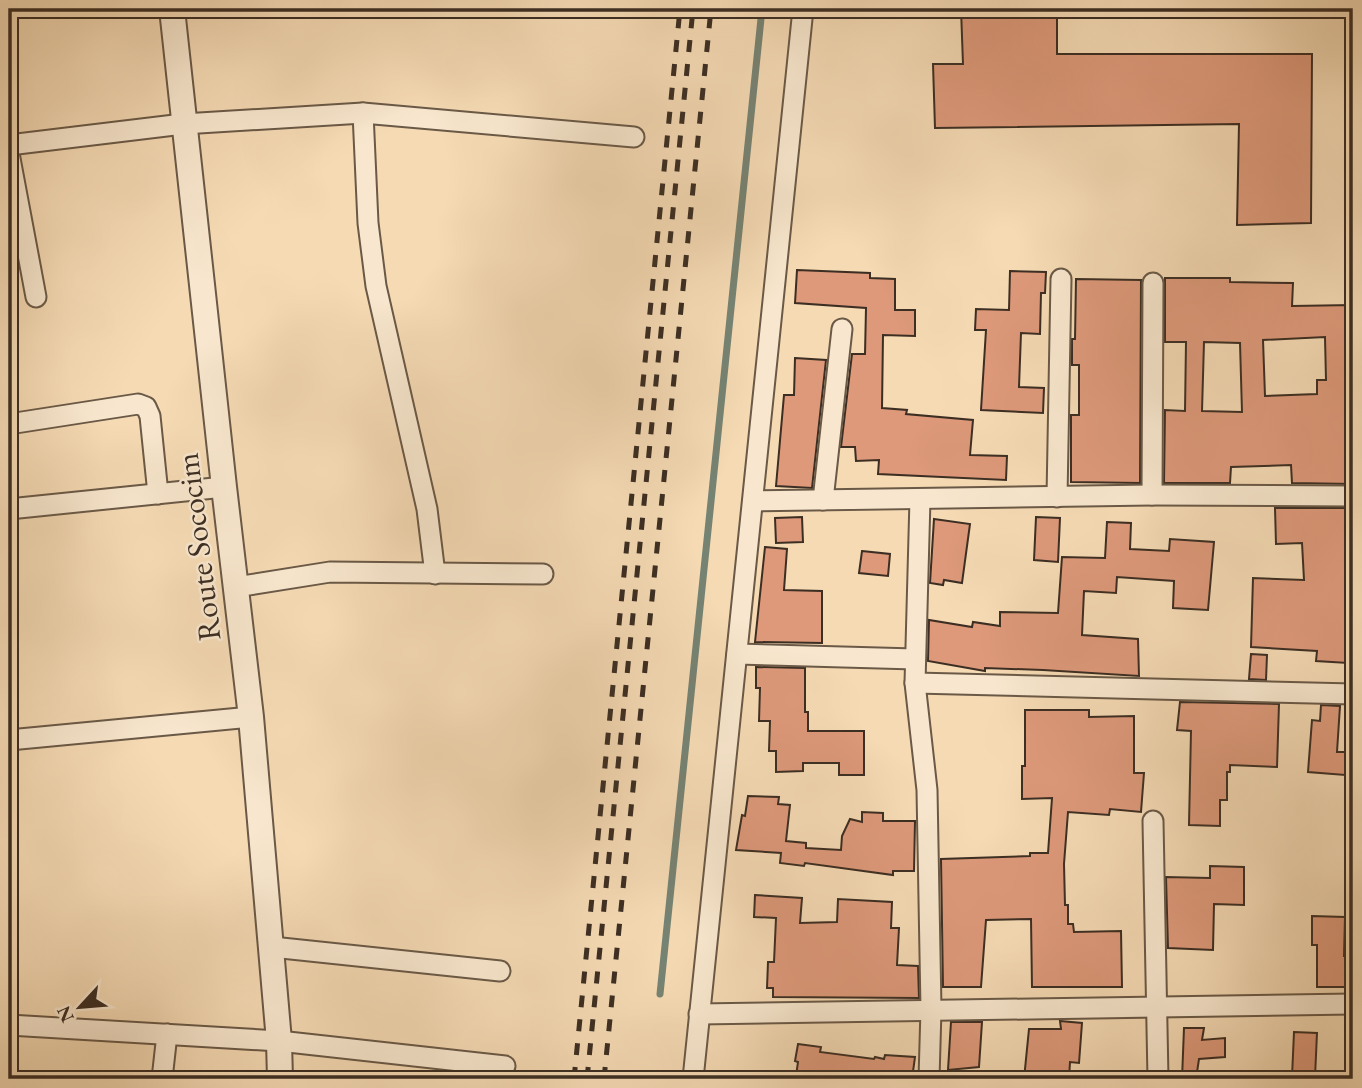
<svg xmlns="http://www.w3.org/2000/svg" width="1362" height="1088" font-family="'EB Garamond',serif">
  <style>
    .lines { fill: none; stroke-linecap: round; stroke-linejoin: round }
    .stream { stroke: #768373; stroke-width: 7 }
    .building { fill: #dd997a; stroke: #3c2e23; stroke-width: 2; fill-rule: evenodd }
    .minor-casing { stroke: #6a5947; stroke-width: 23 }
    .tertiary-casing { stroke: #6a5947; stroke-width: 28 }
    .minor { stroke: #f8e7ce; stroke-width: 19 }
    .tertiary { stroke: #f8e7ce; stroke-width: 24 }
    .rail { stroke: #3c2e23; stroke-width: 5; stroke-dasharray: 12 12; stroke-linecap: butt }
    .labels { text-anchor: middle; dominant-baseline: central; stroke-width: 5; stroke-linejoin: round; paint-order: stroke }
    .street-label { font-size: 32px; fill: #3c2e23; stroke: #f8e7ce }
  </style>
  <rect width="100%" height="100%" fill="#f5dab4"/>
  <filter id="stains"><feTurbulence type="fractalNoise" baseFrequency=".00286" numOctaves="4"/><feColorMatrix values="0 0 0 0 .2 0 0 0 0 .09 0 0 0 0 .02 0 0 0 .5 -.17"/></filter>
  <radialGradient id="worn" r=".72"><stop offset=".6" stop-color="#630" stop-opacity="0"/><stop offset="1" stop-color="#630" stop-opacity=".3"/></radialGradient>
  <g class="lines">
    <!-- stream -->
    <path class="stream" d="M660 994 762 9"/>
  </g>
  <!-- building -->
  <g class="building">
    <path d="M961 9H1057V54H1312L1311 223 1237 225 1239 124 935 128 933 64H963Z"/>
    <path d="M797 270 870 273V278L895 279V310H915V336L883 335 882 408 907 410 906 414 973 420 970 455 1007 456 1006 480 878 474 879 460 856 461 855 447H841L852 354H865L866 308 795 303Z"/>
    <path d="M1010 271 1046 272 1045 293H1041L1040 334 1021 333 1019 387 1044 388 1043 413 981 410 986 330H975L976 309 1009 310Z"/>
    <path d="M1165 278H1230V282L1293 283 1292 306 1353 305V484L1292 483 1291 465 1231 467 1230 483H1164L1165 410 1185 411 1186 342H1165ZM1325 337 1326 380H1317V394L1265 396 1263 340ZM1204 342 1240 343 1242 412 1202 411Z"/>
    <path d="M1076 279 1141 280 1140 483 1071 482V415H1079V365H1072V339H1075Z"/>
    <path d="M795 358 826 360 812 488 776 486 784 395H794Z"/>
    <path d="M1275 508H1353V592H1351L1348 663 1316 661 1317 651 1251 647 1253 578 1304 580 1302 543 1276 544Z"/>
    <path d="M802 517 803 542 776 543 775 518Z"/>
    <path d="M1036 517 1060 518 1058 562 1034 560Z"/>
    <path d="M934 519 970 524 962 583 944 580 943 585 930 583Z"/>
    <path d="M1107 522 1131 523 1130 549 1169 551 1170 539 1214 542 1208 610 1173 608 1174 581 1117 577 1116 593 1084 591 1082 635 1138 639 1139 676 1043 670 985 668V671L928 661 929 620 972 627 973 622 1000 626V612L1058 613 1062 557 1105 558Z"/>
    <path d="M765 547 787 549 784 590 822 591V643L755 642Z"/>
    <path d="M862 551 890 554 888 576 859 573Z"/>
    <path d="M1251 654 1267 655 1266 680 1249 679Z"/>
    <path d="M756 667 805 668V712H808V731H864V775H839V763H803V771L776 772V751H769L770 721H759L760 688H756Z"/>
    <path d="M1180 702 1279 704 1277 767 1230 765V772H1227V800H1220V826L1189 825 1191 731 1177 730Z"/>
    <path d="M1321 705 1340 706 1337 752H1347L1345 775 1308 772 1312 720 1320 721Z"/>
    <path d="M1025 710H1089V717L1134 716V773H1144L1141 812 1110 809 1109 815 1068 812 1064 864 1065 905H1068V924H1073L1074 932 1121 931 1122 987H1032L1031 919 986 920 981 987H943L941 859 1030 856V853H1048L1052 798 1022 799V766H1025Z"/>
    <path d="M748 796 779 797 778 804 790 805 786 841 806 843V848L841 850 842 836 850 819 862 822V812L883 813V821H915L914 871H893V875L805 863 804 866 780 863 781 853 736 850 742 815 745 816Z"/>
    <path d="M1210 866 1244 867V905L1214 904 1213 950 1168 948 1166 877 1210 878Z"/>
    <path d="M755 895 802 898 800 923 837 922 838 899 892 902 891 928H899L897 965 918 966 919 998 773 997V988H767L768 962H774L776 918 754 917Z"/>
    <path d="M1312 916 1345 917 1344 956H1353V987H1317V945H1312Z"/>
    <path d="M1060 1021 1082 1023 1079 1063 1070 1062 1069 1079H1024L1029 1029H1061Z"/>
    <path d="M951 1022H982L979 1067 948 1070Z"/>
    <path d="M1184 1028H1204L1202 1040 1225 1038V1057L1199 1059 1196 1079H1182Z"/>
    <path d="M1294 1032 1317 1033 1315 1077H1292Z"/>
    <path d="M798 1044 821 1047 820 1052 874 1059 875 1057 884 1059 885 1055 915 1057 912 1079H801L802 1076H796L798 1062 795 1061Z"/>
  </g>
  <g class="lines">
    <!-- minor casing -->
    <g class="minor-casing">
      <g id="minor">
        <path d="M363 113 368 223 376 286 427 509 435 574"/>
        <path d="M9 145 183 124 363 113 634 137"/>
        <path d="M9 153 36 297"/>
        <path d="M9 424 138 404 146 407 150 416 158 494"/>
        <path d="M1152 495 1153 283"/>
        <path d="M1057 497 1061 279"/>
        <path d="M920 499 915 683 927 790 931 1009 929 1079"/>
        <path d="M823 500 842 329"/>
        <path d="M753 501 1152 495 1353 496"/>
        <path d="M9 509 224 487"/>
        <path d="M236 587 330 572 543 574"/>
        <path d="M737 654 915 659"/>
        <path d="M915 683 1353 694"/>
        <path d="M9 740 251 717"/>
        <path d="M1153 821 1158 1079"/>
        <path d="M272 947 500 971"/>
        <path d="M699 1014 1353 1004"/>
        <path d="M9 1025 279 1041 505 1066"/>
        <path d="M162 1079 167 1034"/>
        <path d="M693 1079 803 9"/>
      </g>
    </g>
    <!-- tertiary casing -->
    <g class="tertiary-casing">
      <path id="tertiary" d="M172 9 224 487 251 717 279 1041 280 1079"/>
    </g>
    <!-- minor -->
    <use href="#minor" class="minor"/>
    <!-- tertiary -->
    <use href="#tertiary" class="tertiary"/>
    <!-- rail -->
    <g class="rail">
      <path d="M574 1079 680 9"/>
      <path d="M587 1079 693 9"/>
      <path d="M604 1079 711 9"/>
    </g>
  </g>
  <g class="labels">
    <!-- street labels -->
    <g class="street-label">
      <text transform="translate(198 547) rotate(-97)">Route Sococim</text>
    </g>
  </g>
  <!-- margin -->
  <rect width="1362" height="1088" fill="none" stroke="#f5dab4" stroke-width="35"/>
  <rect x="10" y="10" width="1341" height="1067" fill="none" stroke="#3c2e23" stroke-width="3.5"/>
  <rect x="18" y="18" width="1327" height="1053" fill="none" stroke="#3c2e23" stroke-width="2"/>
  <!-- north arrow -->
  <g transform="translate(80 1007) rotate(244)" stroke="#f8e7ce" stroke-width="5" paint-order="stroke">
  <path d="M0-5L12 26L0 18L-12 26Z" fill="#3c2e23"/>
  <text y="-10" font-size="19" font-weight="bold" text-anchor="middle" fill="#3c2e23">N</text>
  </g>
  <rect width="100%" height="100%" filter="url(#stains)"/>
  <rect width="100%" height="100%" fill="url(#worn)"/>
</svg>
